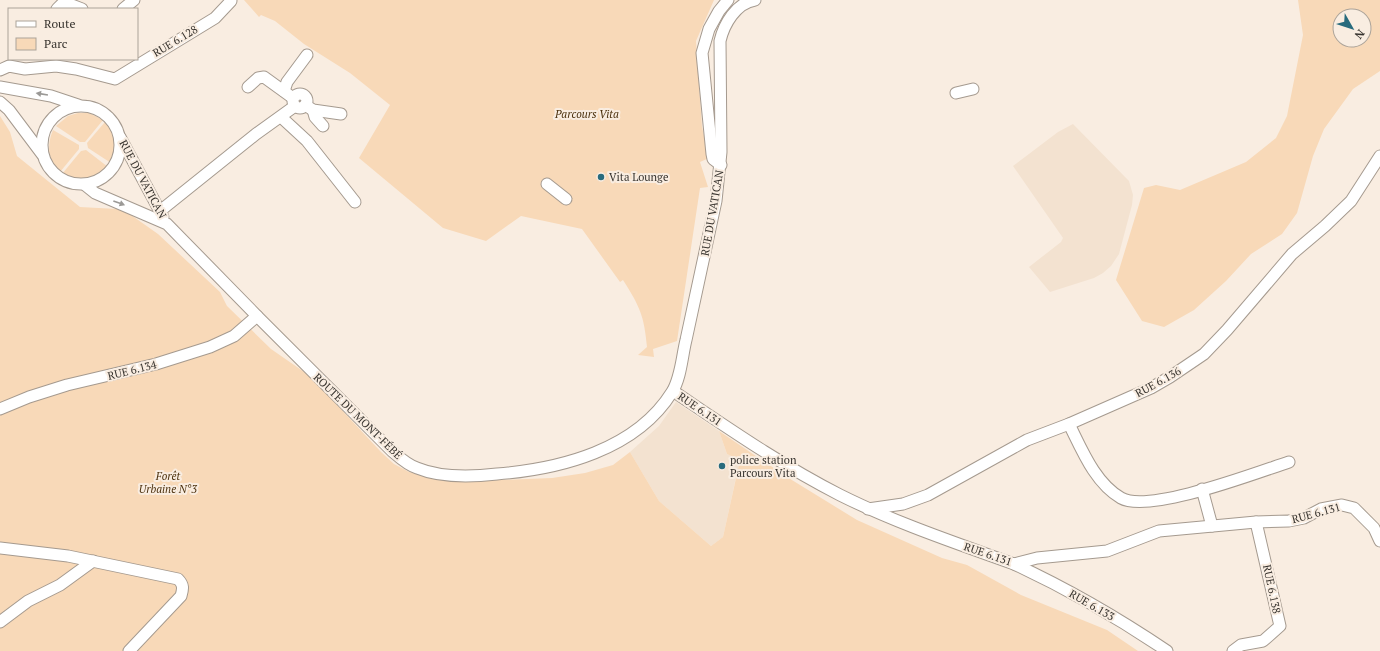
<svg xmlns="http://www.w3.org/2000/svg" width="1380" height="651" font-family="'PT Serif',serif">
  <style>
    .built { fill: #f3e2d0 }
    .green { fill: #f8d9b8; fill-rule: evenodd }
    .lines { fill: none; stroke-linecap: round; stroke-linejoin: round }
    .minor-casing { stroke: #a59a8f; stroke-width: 13 }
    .minor { stroke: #fff; stroke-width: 11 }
    .oneway { fill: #9b9996 }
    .poi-dot { fill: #286b7d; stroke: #f9ede1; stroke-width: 1.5 }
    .labels { text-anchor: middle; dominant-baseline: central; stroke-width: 4; stroke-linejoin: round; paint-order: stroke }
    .street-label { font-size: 11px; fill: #37332e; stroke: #f9ede1 }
    .park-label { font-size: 11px; font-style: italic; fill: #4c310e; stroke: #f9ede1 }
    .poi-label { font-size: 11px; fill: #37332e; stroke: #f9ede1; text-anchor: start }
  </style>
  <rect width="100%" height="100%" fill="#f9ede1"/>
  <!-- built -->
  <g class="built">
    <path d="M1073 124 1129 181 1133 195 1132 205 1119 254 1111 266 1103 273 1094 278 1050 292 1029 267 1061 242 1063 238 1013 166 1058 132Z"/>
    <path d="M676 402 719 431 727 454 740 459 723 537 711 546 659 501 630 452 659 426Z"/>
  </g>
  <!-- green -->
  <g class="green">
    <path d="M244 0H714L696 41 702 127 709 158 700 162 708 187 700 188 677 341 653 349 654 357 638 355 647 347C644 315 640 307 623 280L620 282 582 229 521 216 486 241 443 228 359 158 390 105 350 73 304 44 275 21 261 15 259 17Z"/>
    <path d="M1298 0H1380V71L1353 89 1324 129 1313 156 1297 213 1282 234 1251 254 1226 281 1194 310 1164 327 1142 321 1116 280 1144 188 1156 185 1180 190 1246 162 1276 138 1287 116 1303 35ZM1340 16H1364V40H1340Z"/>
    <path d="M78 113H89L103 120 85 142H80L56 126 68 116Z"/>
    <path d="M0 116 10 132 17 156 80 207 117 209 131 215 158 234 220 292 227 306 271 349 310 376 381 452 394 464 409 472 442 480 473 481 552 478 585 473 613 465 630 452 659 501 711 546 723 537 740 460 727 454 719 431 787 477 857 520 942 558 967 565 1021 595 1107 630 1138 651H0Z"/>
    <path d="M105 122C117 134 116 148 111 163L88 148 87 143Z"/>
    <path d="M53 130 79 145V149L60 172C47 161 47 144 53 130Z"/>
    <path d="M86 150 108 167C97 181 77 184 62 174L81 151Z"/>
  </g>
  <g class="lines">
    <!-- minor casing -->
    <g class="minor-casing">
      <g id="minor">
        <path d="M57 9 64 2 82 9"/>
        <path d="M123 9 134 0"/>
        <path d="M0 70 9 66 25 69 56 66 76 69 115 79 215 18 231 1"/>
        <path d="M0 87 51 96 78 105"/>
        <path d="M248 87 258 78 264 77 293 98"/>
        <path d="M284 91 287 82 307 55"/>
        <path d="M956 93 973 89"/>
        <circle cx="300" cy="101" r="7"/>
        <path d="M0 102 9 110 42 154"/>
        <path d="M305 105 313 110 341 114"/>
        <circle cx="81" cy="145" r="39"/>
        <path d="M313 110 315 117 323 126"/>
        <path d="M281 117 307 141 355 202"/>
        <path d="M120 137 163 217"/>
        <path d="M721 165 713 159 712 154 702 53 709 29 719 11 728 0"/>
        <path d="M547 184 566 199"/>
        <path d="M85 185 95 193 167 224 257 316 392 451C399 457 407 465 417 468 441 478 471 477 497 474 560 469 636 450 672 392 681 378 682 356 686 340 696 293 706 247 716 201L721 152 720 41C724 24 736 3 755 0"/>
        <path d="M160 211 256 134 295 106"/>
        <path d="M673 391C728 428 781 465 840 495 896 523 956 543 1014 564 1068 589 1118 618 1167 651"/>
        <path d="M0 409 29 397 67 385 156 364 210 347 234 336 257 316"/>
        <path d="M1069 424C1082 450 1095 483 1121 498 1149 514 1258 472 1289 462"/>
        <path d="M1202 489 1212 526"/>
        <path d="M868 509 903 504 928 495 1027 440 1069 424 1151 388 1170 377 1204 354 1227 330 1292 254 1325 226 1351 201 1380 156"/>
        <path d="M0 548 68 556 178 579C184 585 183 589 181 596L129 651"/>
        <path d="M1014 564 1037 558 1107 551 1159 531 1256 522 1289 521 1304 518 1321 509 1342 505 1354 508 1374 528 1380 541"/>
        <path d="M0 622 28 601 60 585 93 561"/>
        <path d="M1233 651 1241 645 1263 641 1280 626 1256 522"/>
      </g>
    </g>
    <!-- minor -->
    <use href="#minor" class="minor"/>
  </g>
  <!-- one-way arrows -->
  <defs><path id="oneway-solid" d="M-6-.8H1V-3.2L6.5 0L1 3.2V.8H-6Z"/></defs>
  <g class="oneway">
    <use href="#oneway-solid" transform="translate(42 94) rotate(-171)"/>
    <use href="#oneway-solid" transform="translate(119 203) rotate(20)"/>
  </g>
  <!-- markers -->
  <g class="poi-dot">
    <circle cx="601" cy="177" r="4"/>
    <circle cx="722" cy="466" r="4"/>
  </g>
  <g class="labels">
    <!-- street labels -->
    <g class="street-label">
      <text transform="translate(175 41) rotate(-31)">RUE 6.128</text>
      <text transform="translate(143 179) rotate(62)">RUE DU VATICAN</text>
      <text transform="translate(712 213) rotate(-80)">RUE DU VATICAN</text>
      <text transform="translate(132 370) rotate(-14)">RUE 6.134</text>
      <text transform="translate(1158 382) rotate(-29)">RUE 6.136</text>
      <text transform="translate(700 409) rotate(34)">RUE 6.131</text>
      <text transform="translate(358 416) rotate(44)">ROUTE DU MONT-FÉBÉ</text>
      <text transform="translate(1316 513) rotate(-15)">RUE 6.131</text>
      <text transform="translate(988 554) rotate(19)">RUE 6.131</text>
      <text transform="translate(1272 589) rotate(78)">RUE 6.138</text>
      <text transform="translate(1092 605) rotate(30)">RUE 6.133</text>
    </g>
    <!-- park labels -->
    <g class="park-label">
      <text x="587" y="114">Parcours Vita</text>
      <text x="168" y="476">Forêt<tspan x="168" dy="13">Urbaine N°3</tspan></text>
    </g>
    <!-- poi labels -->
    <g class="poi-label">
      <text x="609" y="177">Vita Lounge</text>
      <text x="730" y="460">police station<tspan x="730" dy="13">Parcours Vita</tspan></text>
    </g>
  </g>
  <!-- legend -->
  <rect x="8" y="8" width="130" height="52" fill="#f9ede1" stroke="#aba399"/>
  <rect x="16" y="21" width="20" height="6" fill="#ffffff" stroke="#aba399"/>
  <text x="44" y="28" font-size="12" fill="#37332e">Route</text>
  <rect x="16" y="38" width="20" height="12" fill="#f8d9b8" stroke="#aba399"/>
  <text x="44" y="48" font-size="12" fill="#37332e">Parc</text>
  <!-- north arrow -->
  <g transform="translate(1352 28) rotate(129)"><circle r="19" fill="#f9ede1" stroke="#aba399"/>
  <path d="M0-3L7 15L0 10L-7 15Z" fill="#286b7d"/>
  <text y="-6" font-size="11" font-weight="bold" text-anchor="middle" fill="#37332e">N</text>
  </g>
</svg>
